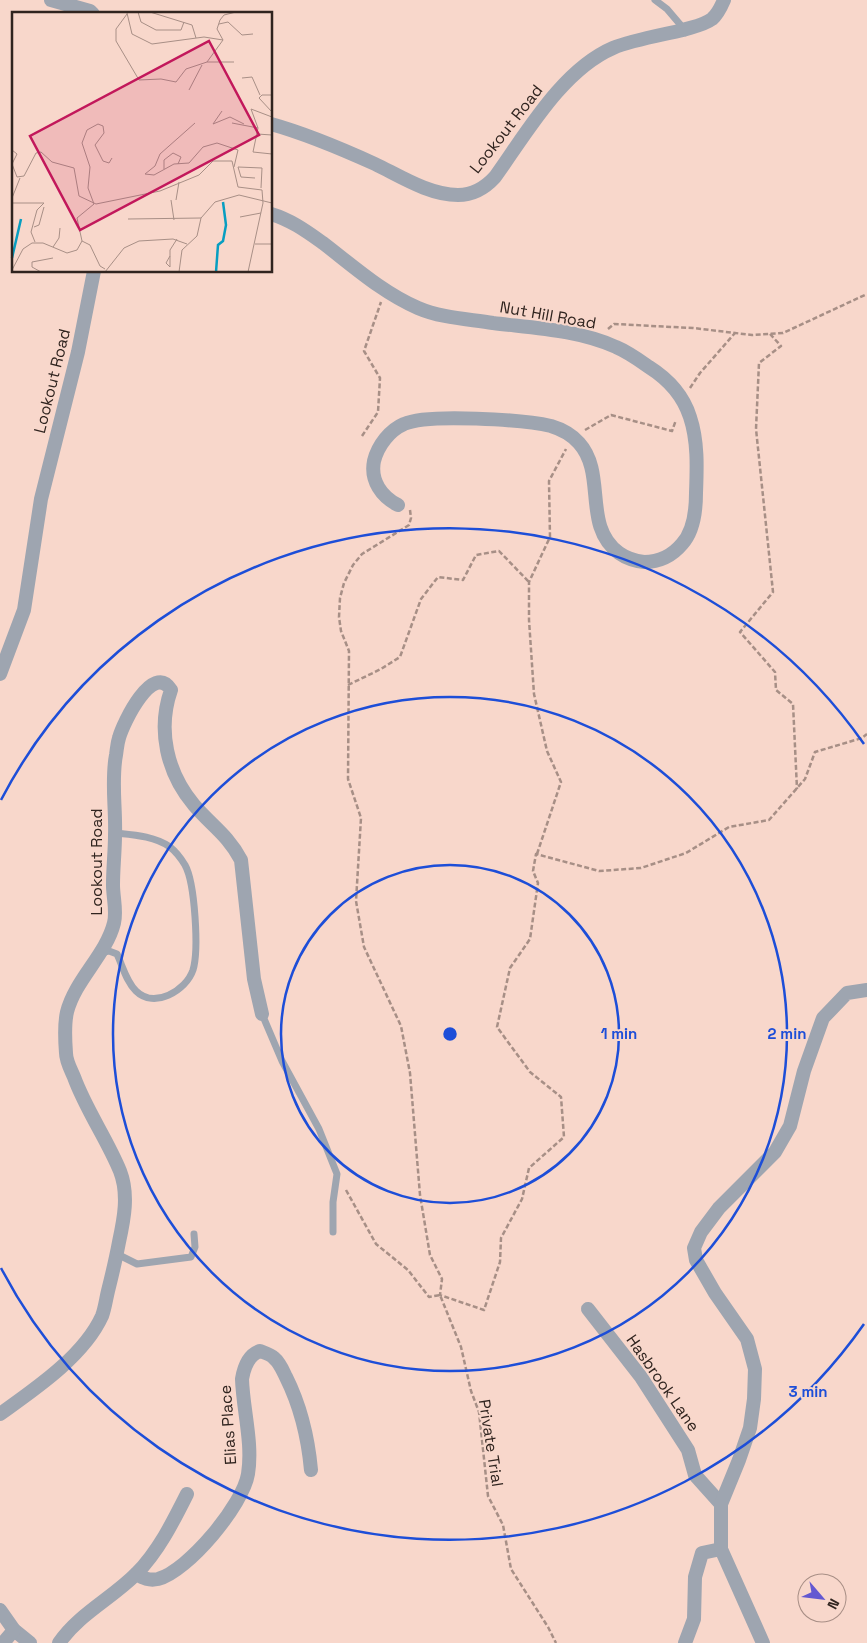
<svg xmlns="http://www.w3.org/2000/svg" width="867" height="1643" font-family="'Space Grotesk',sans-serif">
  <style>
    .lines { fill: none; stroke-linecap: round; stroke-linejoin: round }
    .path { stroke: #a78f86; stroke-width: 2.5; stroke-dasharray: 5 2.5; stroke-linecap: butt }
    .service { stroke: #9ea5b0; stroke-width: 7 }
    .minor { stroke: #9ea5b0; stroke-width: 14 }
    .ring { fill: none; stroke: #1d4ed8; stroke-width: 2.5 }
    .labels { text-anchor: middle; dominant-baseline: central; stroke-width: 4; stroke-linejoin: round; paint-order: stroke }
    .street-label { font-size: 16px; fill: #30241f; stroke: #f8d7cb }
    .inset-river { fill: none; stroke: #079ec1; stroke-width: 2.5 }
    .inset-road { fill: none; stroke: #a88f86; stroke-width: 1 }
    .view { fill: #c2185b; fill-opacity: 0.15; stroke: #c2185b; stroke-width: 2.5 }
    .inset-edge { fill: none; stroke: #30241f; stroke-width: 2.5 }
    .centre { fill: #1d4ed8; stroke: #f8d7cb; stroke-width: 2.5 }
    .ring-label { font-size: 15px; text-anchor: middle; font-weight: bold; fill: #1d4ed8; stroke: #f8d7cb; stroke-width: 4; stroke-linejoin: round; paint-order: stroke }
  </style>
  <rect width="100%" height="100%" fill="#f8d7cb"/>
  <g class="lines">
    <!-- path -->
    <g class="path">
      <path d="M608 329 614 324 693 328 752 335 783 333 867 294"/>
      <path d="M770 334 781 346 759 363 756 429 773 592 740 632 775 672 776 690 793 704 797 789"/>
      <path d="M690 388 700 373 735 333"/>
      <path d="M585 430 611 415 672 431 676 420"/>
      <path d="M362 436 378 412 380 378 364 351 381 302"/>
      <path d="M410 510 411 518 409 525 362 554 353 565 344 583 340 598 339 617 341 631 349 651 348 779 361 818 356 901 364 947 401 1026 410 1073 420 1195 430 1255 442 1279 440 1295 484 1310 500 1262 501 1238 522 1199 529 1168 564 1137 561 1097 530 1072 497 1027 510 968 530 939 538 883 533 871 536 854 599 871 641 868 686 853 729 827 769 820 805 779 815 752 862 738 867 734"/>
      <path d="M348 685 381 669 400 657 421 599 438 577 463 580 476 555 499 551 529 582"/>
      <path d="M537 854 561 782 547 751 534 694 529 620V582L550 537 549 481 566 449"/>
      <path d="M346 1190 376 1244 408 1270 429 1297 440 1295 461 1347 471 1391 479 1412 488 1496 503 1525 511 1569 548 1627 556 1643"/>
    </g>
    <!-- service -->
    <g class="service">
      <path d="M655 0 667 9 684 29"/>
      <path d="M102 953 109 951 117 954C123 967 126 981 136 991 154 1009 186 991 193 970 199 950 195 883 185 865 182 860 175 851 170 847 154 836 134 835 115 833"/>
      <path d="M262 1014 282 1061 319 1129 337 1174 333 1202V1232"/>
      <path d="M117 1254 137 1264 191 1257 195 1247 194 1234"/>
    </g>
    <!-- minor -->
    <g class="minor">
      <path d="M51 0 90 11 93 14"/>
      <path d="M271 124C307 134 342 149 375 164 400 176 429 195 458 195 473 195 485 188 495 177 526 134 562 70 613 48 632 40 662 35 683 30 692 27 704 25 712 19 718 14 721 7 724 0"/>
      <path d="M271 214C291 220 306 231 323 243 353 266 383 293 418 308 441 318 469 319 493 323 534 328 579 330 616 347 628 352 639 360 649 367 668 379 683 395 690 417 698 441 697 467 696 493 696 510 694 531 682 544 672 556 659 562 644 562 635 561 626 558 619 553 582 526 607 474 579 443 572 435 561 429 551 426 524 420 428 413 404 424 390 430 378 445 374 461 370 481 382 497 398 505"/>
      <path d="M0 674 24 610 41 499 78 352 94 271"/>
      <path d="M588 1309 641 1377 688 1450 695 1475 721 1504"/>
      <path d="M0 1414C35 1389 84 1356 102 1316 105 1308 106 1299 108 1291 112 1275 116 1258 119 1242 124 1219 129 1194 120 1171 107 1139 86 1110 74 1077 71 1070 66 1061 66 1053 65 1040 64 1025 67 1012 75 980 106 955 114 923 117 911 113 897 113 885 113 868 115 851 115 835 116 808 111 781 116 755 117 749 117 744 119 738 123 723 153 661 171 690 157 730 167 773 194 805 211 825 228 835 241 860L254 979 262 1014"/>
      <path d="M136 1574C143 1578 149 1581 158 1579 188 1571 243 1505 248 1474 253 1443 243 1410 242 1379 244 1367 248 1355 260 1351 265 1353 270 1354 274 1358 280 1363 283 1371 286 1377 301 1407 308 1437 311 1470"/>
      <path d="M0 1610 14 1630 30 1643"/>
      <path d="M3 1643 14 1630"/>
      <path d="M59 1643C79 1614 111 1599 136 1574 158 1552 173 1522 187 1494"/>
      <path d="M685 1643 694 1619 695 1577 702 1553 721 1549"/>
      <path d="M763 1643 721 1549V1504L739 1460 750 1428 754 1399 755 1369 747 1339 715 1293 696 1260 694 1248 701 1232 719 1208 775 1152 790 1126 804 1071 823 1018 847 993 867 990"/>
    </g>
  </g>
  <!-- distance rings -->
  <g class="ring">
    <circle cx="450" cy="1034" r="169"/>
    <circle cx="450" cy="1034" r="337"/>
    <path d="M864 1324A506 506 0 0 1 1 1268M1 800A506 506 0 0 1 864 744"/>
  </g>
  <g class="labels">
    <!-- street labels -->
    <g class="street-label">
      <text transform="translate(506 129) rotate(-52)">Lookout Road</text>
      <text transform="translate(548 315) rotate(10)">Nut Hill Road</text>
      <text transform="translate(52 381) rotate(-76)">Lookout Road</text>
      <text transform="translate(96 862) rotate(-90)">Lookout Road</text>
      <text transform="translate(663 1383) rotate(55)">Hasbrook Lane</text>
      <text transform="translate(228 1425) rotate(-94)">Elias Place</text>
      <text transform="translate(491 1443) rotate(81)">Private Trial</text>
    </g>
  </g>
  <!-- overview -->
  <g transform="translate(12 12)">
    <rect width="260" height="260" fill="#f8d7cb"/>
    <path class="inset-river" d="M0 246 9 207M204 260 206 233 211 229 214 213 211 190"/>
    <path class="inset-road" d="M126 0 129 10 144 18H169L172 10M138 0 180 13 184 26M115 1 120 22 140 32 192 25 211 28M115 2 104 17V29L127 68 149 67 164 70 174 57 195 50 211 28M207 12 216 10 230 23 241 22M211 28 205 17 208 8 212 3 224 0M195 50H222M230 66 240 65 248 83M177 78 190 53M260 83H250L247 86 260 100M210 99 201 112 218 105 232 112M183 111 148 142 143 154 133 162 142 163 162 152 177 151 191 135 205 131 226 138 222 155M220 111 246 116M246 116 239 97 260 105M246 116 241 140 260 142M245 122 260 123M0 138 5 142 0 152 5 165 12 164 24 141 29 140 40 150 62 156 67 184 84 192 148 179 187 163 201 149H220L226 175 250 178 251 191 236 260M152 157V148L161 141 169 145 166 152M243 166 229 165 226 155 250 156 249 176M0 186 8 166M159 188 162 208M164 188 167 170M0 191H32L25 198 19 220 23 230M82 192 76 176 78 155 70 131 75 118 86 112 91 114 92 121 83 133 91 149 97 151 100 146M228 205 249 201M116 207 189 206M22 215 27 213 32 195M70 229 65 206 82 192M243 232H260M41 235 47 226 48 216M158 244 154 251 158 255V238L165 227M0 258 11 237 20 231H31L55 241 65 238 70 229 78 233 88 254 93 257M29 260 20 255V250L41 246M93 260 112 236 127 229 161 227 175 232M167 260 170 238 185 224 189 206 203 190 227 183 260 191"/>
    <path class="view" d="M197 29 247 123 68 218 18 124Z"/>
    <rect width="260" height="260" class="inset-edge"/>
  </g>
  <circle cx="450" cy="1034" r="8" class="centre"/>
  <g class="ring-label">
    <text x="619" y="1039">1 min</text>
    <text x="787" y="1039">2 min</text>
    <text x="808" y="1397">3 min</text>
  </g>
  <!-- north arrow -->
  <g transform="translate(822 1598) rotate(118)"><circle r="24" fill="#f8d7cb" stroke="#a88f86"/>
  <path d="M0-4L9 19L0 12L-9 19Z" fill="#6358d1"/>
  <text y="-8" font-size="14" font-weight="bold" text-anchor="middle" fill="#30241f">N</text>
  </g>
</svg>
